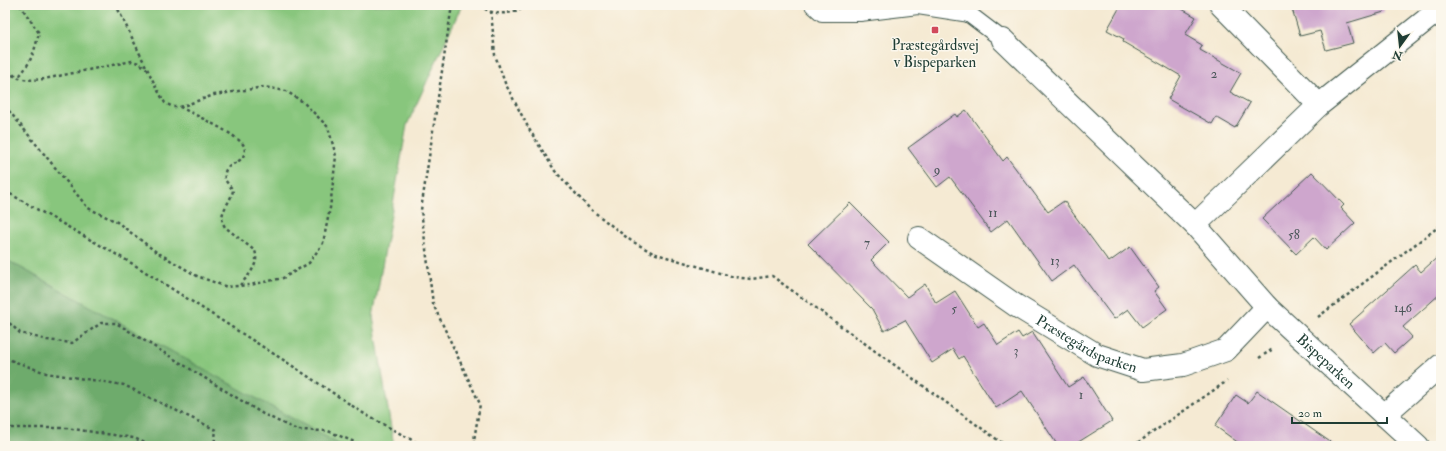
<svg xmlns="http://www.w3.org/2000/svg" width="1446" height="451" font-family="'IM FELL Double Pica',serif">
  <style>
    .green { fill: #88c67d; stroke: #548258 }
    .forest { fill: #6eab6c; stroke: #467450 }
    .building { fill: #cea6cd }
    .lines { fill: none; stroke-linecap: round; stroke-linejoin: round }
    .lane-casing { stroke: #3f574c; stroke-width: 18 }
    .street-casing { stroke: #3f574c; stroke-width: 24 }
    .secondary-casing { stroke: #3f574c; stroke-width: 24 }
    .path { stroke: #3f574c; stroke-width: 2.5; stroke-dasharray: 3 3; stroke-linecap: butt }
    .lane { stroke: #fff; stroke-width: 16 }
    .street { stroke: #fff; stroke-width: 22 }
    .secondary { stroke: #fff; stroke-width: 22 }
    .poi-dot { fill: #d1495b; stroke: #fbf7ec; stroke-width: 1.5 }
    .labels { text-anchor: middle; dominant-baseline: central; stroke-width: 3; stroke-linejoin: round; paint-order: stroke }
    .number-label { font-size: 13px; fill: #4b575a }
    .poi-label { font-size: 15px; fill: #1f3d34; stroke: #fbf7ec }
    .street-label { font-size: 15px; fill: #1f3d34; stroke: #fbf7ec }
  </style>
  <rect width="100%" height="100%" fill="#fbf7ec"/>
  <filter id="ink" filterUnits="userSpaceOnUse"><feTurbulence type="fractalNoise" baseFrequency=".025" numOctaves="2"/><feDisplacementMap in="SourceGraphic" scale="8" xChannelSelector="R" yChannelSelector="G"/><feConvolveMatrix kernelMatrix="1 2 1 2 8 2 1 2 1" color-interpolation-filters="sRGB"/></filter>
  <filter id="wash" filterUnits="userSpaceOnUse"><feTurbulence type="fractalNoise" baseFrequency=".012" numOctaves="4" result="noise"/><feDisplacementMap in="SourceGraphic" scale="16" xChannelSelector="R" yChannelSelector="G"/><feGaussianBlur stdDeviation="0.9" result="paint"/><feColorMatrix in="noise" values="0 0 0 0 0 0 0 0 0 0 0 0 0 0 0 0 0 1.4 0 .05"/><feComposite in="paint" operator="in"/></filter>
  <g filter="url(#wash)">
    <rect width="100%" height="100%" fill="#f5ead3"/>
    <!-- green -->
    <path class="green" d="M5 5H462L407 125 373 317 394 446H342L5 259Z"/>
    <!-- forest -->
    <path class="forest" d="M5 259 342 446H5Z"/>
    <g id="blocks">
      <!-- building -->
      <g class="building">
        <path d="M1121 5H1175L1196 17 1185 35 1202 45 1200 50 1241 73 1230 92 1250 103 1235 128 1216 117 1212 124 1168 99 1181 76 1123 42 1124 39 1107 30Z"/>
        <path d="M1291 5H1383L1384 12 1347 23 1353 43 1326 50 1320 31 1300 36Z"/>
        <path d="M966 110 1003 161 1007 157 1048 212 1064 201 1109 262 1130 247 1159 287 1154 291 1167 309 1142 327 1128 309 1114 319 1074 265 1052 281 1008 219 991 232 950 177 937 187 908 148 955 114 957 117Z"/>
        <path d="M1312 172 1344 205 1341 208 1355 223 1326 250 1314 237 1296 254 1262 219Z"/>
        <path d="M850 203 889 242 871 260 907 297 925 284 936 303 955 291 978 327 984 323 998 345 1018 332 1022 338 1032 332 1068 387 1084 377 1112 421 1072 446H1058L1022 391 996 408 963 356 959 359 953 349 932 363 905 320 884 331 872 309 808 244Z"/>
        <path d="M1441 254V293L1403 327 1412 337 1394 353 1385 343 1374 353 1349 324 1415 265 1421 272Z"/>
        <path d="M1257 391 1336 446H1243L1215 426 1236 395 1248 403Z"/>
      </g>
    </g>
  </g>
  <g filter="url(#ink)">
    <use href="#blocks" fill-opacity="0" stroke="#3f574c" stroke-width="1"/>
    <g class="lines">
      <!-- lane casing -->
      <g class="lane-casing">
        <g id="lane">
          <path d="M813 5 822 13H860L918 6 970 14"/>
          <path d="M961 8 1003 40"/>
        </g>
      </g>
      <!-- street casing -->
      <g class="street-casing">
        <g id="street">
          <path d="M1221 5 1319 105"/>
          <path d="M1195 225 1319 105 1441 8"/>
          <path id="s1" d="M919 238 1015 305 1097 355 1143 370 1183 365 1226 350 1267 307"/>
          <path d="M1384 415 1441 365"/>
        </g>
      </g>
      <!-- secondary casing -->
      <g class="secondary-casing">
        <g id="secondary">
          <path id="s2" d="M1003 40 1195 225 1267 307 1418 446"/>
        </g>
      </g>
      <!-- path -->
      <g class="path">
        <path d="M452 5 421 210 433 304 480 404 473 446"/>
        <path d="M480 5C492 17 513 15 527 5"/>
        <path d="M491 11 495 55 505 83 529 129 555 171 589 208 630 240 653 253 734 277 751 279 772 276 1006 446"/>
        <path d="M5 67 12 75H20C31 63 35 49 39 33L20 5"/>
        <path d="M12 75C24 81 31 80 44 79L132 61 139 63 147 69"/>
        <path d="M5 106 88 208 117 222 155 251 197 276 227 287 250 285 283 278 309 263 323 243 330 208 336 156 328 127 303 102 286 91 264 87 214 95 180 107H173L165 103 157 89 116 5"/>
        <path d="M180 107C193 114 239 135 244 146 246 151 244 157 240 160 230 167 223 166 225 180L233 190C231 204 216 213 225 227L255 251C260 264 248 276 240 285"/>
        <path d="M5 191 133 264 285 361 366 415 423 446"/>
        <path d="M1318 317 1441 225"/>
        <path d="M5 319 20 333 47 340 72 343 101 323H116L263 414 297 430 328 431 364 446"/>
        <path d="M5 358 46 373 124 385 216 430 214 446"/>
        <path d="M1259 358 1273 349"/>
        <path d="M5 428H66L134 438 152 446"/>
        <path d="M1133 446 1227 381"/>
      </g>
      <!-- lane -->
      <use href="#lane" class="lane"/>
      <!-- street -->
      <use href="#street" class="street"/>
      <!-- secondary -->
      <use href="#secondary" class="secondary"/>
    </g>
  </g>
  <!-- markers -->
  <rect class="poi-dot" x="931" y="26" width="8" height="8" rx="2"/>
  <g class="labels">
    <!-- number labels -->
    <g class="number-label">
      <text x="1214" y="74">2</text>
      <text x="937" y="170">9</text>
      <text x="993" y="213">11</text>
      <text x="1294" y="235">58</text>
      <text x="867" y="243">7</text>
      <text x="1055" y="261">13</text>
      <text x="1403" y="308">146</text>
      <text x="954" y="309">5</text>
      <text x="1016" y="351">3</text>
      <text x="1081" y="395">1</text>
    </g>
    <!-- poi labels -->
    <g class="poi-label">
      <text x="935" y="45">Præstegårdsvej<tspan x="935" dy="17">v Bispeparken</tspan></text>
    </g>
    <!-- street labels -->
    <g class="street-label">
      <text stroke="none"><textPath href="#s1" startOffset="199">Præstegårdsparken</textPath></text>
      <text stroke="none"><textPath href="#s2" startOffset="456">Bispeparken</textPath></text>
    </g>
  </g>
  <!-- margin -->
  <rect width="1446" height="451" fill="none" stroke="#fbf7ec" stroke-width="20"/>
  <!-- north arrow -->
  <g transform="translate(1400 46) rotate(195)" stroke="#fbf7ec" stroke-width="3" paint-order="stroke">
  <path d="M0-3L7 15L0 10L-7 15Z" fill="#1f3d34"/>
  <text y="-6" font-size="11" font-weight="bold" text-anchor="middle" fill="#1f3d34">N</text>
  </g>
  <!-- scale -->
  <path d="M1292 417v6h95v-6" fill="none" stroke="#1f3d34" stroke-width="2"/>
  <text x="1298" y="417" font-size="12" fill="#1f3d34" stroke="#fbf7ec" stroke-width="3" paint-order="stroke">20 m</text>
</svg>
